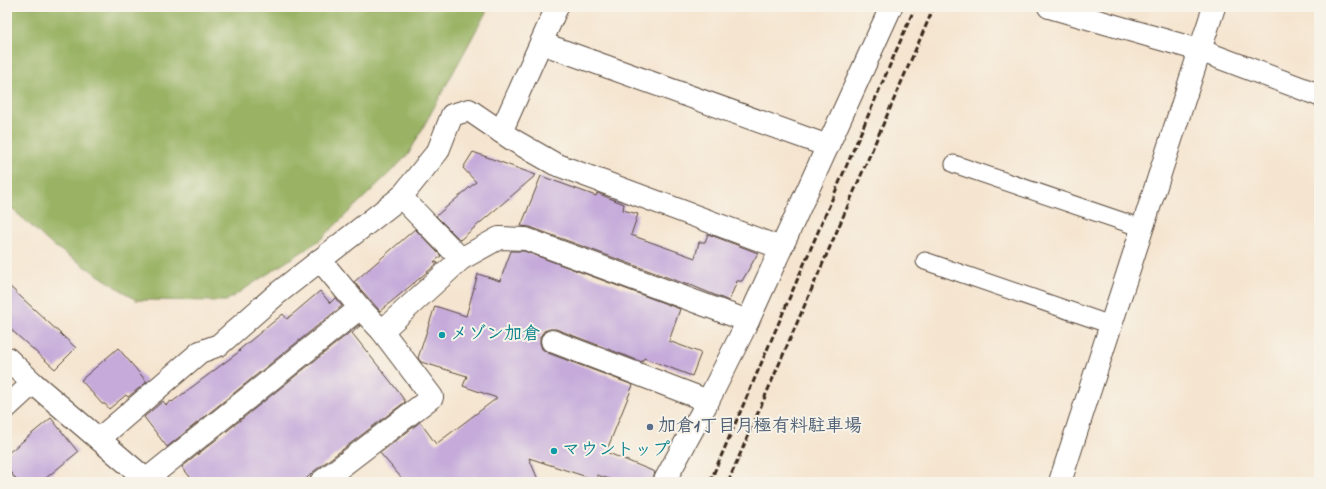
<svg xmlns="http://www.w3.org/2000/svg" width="1326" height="489" font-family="'Indie Flower','Klee One',sans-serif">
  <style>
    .forest { fill: #99b263; stroke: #6a6e40 }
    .building { fill: #c5aada }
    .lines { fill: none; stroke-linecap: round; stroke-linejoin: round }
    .lane-casing { stroke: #574639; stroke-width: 19 }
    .street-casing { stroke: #574639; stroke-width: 24 }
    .lane { stroke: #fff; stroke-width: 17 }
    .street { stroke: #fff; stroke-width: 22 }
    .rail { stroke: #3b2a1e; stroke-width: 3; stroke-dasharray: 6 3; stroke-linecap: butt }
    .culture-dot { fill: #0f9aa8; stroke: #f7f3e8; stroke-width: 1.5 }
    .service-dot { fill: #5c6f8a; stroke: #f7f3e8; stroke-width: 1.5 }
    .labels { text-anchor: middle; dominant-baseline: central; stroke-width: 4; stroke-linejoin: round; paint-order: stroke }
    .culture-label { font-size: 18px; font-weight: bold; fill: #0d838f; stroke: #f7f3e8; text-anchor: start }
    .service-label { font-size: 18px; font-weight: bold; fill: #4e5e75; stroke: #f7f3e8; text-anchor: start }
  </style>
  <rect width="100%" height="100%" fill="#f7f3e8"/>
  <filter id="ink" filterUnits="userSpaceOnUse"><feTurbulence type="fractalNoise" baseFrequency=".025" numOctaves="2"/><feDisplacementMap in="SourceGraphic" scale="8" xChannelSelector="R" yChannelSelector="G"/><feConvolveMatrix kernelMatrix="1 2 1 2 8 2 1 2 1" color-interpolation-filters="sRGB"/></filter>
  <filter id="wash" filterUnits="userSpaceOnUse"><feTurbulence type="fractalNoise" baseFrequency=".012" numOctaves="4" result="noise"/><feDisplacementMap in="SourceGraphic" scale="16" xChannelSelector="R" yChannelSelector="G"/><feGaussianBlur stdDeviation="0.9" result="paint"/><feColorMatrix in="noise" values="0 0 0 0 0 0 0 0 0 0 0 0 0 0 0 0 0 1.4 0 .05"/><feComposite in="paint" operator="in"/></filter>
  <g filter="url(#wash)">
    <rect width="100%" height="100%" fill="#f5e5d0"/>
    <!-- forest -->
    <path class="forest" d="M7 7H489L408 155 320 240 226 301 136 300 51 244 7 204Z"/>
    <g id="blocks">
      <!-- building -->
      <g class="building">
        <path d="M473 152 536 175 460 240 436 216 476 182 463 168Z"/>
        <path d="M541 176 596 196 597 193 624 204 623 210 638 214 631 235 695 258 699 242H705L708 234 758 253 742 281H737L729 301 688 284V285L530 227 521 226Z"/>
        <path d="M415 229 441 256 434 262 438 263 380 311 354 282Z"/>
        <path d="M511 251H524L680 309 669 341 701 353 692 376 644 358 642 362 556 329H550L544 331 540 337V343L542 349 548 353 633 385 606 452 655 472 652 482H619L597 475 596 480 529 458 539 482H405L380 453 420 422 436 444 497 398 463 386 467 376 421 362 418 358 435 306 466 316 478 274 500 281Z"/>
        <path d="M7 284 76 348 55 369 7 326Z"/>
        <path d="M320 291 330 303 335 298 342 306 167 447 144 417 163 401 166 405 171 401 172 402 240 351 239 350 283 314 287 319Z"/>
        <path d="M359 325 360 326 352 333 391 382 405 401V402L313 472 303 482H194L182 467Z"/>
        <path d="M118 348 147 382 128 397 126 395 109 409 105 404H102L81 380Z"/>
        <path d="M51 418 78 452 41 482H18L7 468V454Z"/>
      </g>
    </g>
  </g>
  <g filter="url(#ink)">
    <use href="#blocks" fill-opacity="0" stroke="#574639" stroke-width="1"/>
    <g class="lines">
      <!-- lane casing -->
      <g class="lane-casing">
        <g id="lane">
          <path d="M954 164 1142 228"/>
          <path d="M925 261 1111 325"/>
        </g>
      </g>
      <!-- street casing -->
      <g class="street-casing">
        <g id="street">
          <path d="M1049 7 1199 50 1319 95"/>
          <path d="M541 43 828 146"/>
          <path d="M501 132 557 7"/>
          <path d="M461 259 401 197 438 151 452 115 469 110 513 140 555 164 781 248"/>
          <path d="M320 260 360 308"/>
          <path d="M382 331 461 259 499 238 526 239 748 321"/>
          <path d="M552 341 708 401"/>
          <path d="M7 358 33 383 149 482"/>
          <path d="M7 407 33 383"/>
          <path d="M99 439 200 352 219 345 278 293 401 197"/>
          <path d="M147 479 360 308 382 331 432 397 321 482"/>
          <path d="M664 482 708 401 748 321 891 7"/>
          <path d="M1060 482 1214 7"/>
        </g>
      </g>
      <!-- lane -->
      <use href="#lane" class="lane"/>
      <!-- street -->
      <use href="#street" class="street"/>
      <!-- rail -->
      <g class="rail">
        <path d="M710 482 915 7"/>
        <path d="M728 482 934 7"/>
      </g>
    </g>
  </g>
  <!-- markers -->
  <g class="culture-dot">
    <circle cx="442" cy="335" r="4"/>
    <circle cx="554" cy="451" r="4"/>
  </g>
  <circle class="service-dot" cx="650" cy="427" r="4"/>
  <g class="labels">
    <!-- culture labels -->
    <g class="culture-label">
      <text x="450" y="335">メゾン加倉</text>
      <text x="562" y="451">マウントップ</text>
    </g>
    <!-- service labels -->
    <g class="service-label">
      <text x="658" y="427">加倉1丁目月極有料駐車場</text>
    </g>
  </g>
  <!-- margin -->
  <rect width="1326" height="489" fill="none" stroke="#f7f3e8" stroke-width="24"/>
</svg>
